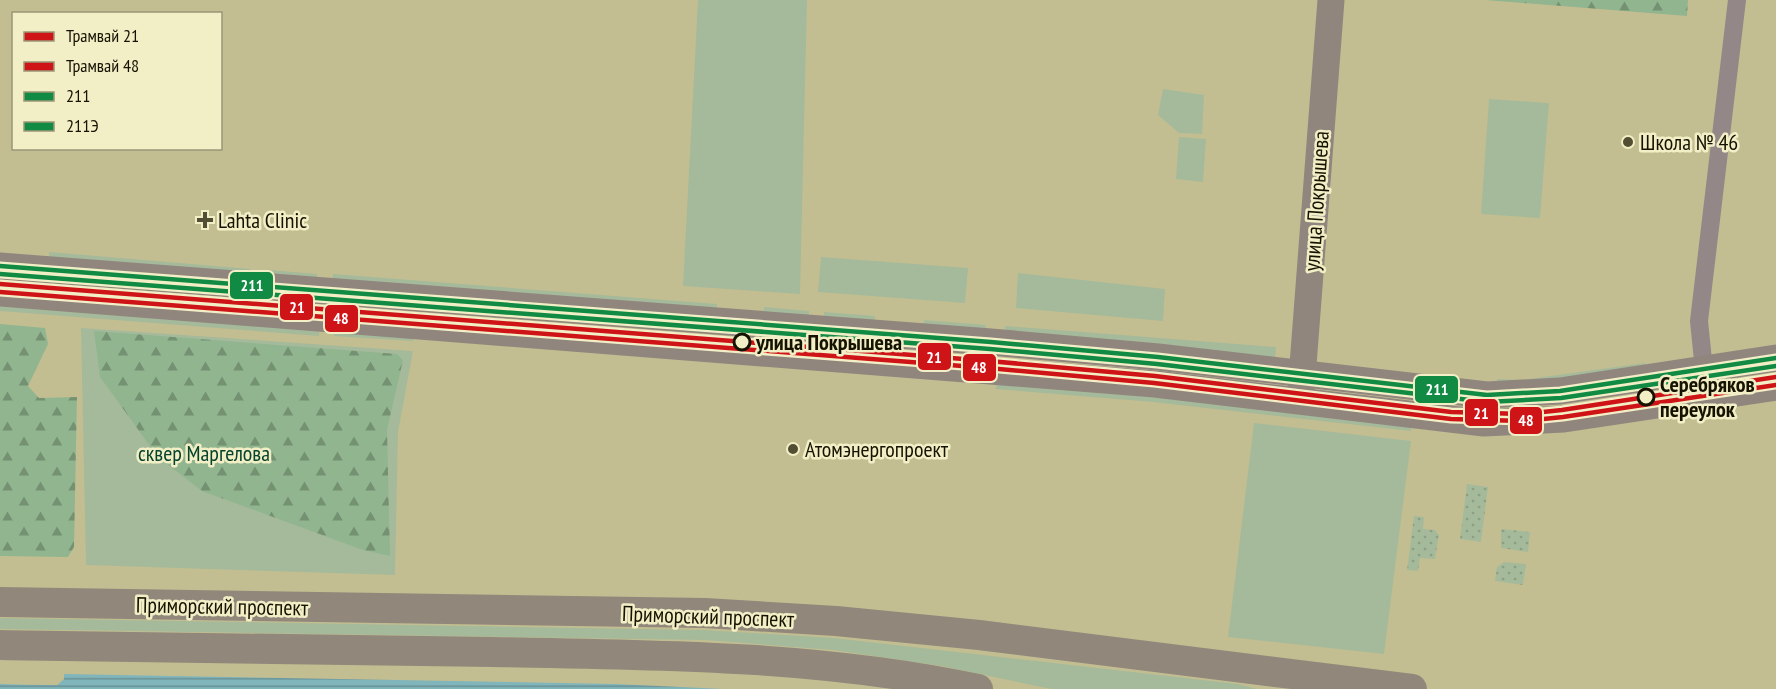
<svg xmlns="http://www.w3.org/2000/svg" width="1776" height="689" font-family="'PT Sans Narrow',sans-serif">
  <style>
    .green { fill: #a5ba9a }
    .forest { fill: url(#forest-firs) }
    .garden { fill: url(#garden-dots) }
    .water { fill: url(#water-rules) }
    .pier { fill: #c3be91 }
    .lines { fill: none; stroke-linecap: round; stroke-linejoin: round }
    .street { stroke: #938887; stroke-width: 18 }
    .secondary { stroke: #90867e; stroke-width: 27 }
    .primary { stroke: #92877b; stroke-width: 30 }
    .bus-1-casing { stroke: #f2efc7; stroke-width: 9 }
    .bus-2-casing { stroke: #f2efc7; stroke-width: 9 }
    .bus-1 { stroke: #118a44; stroke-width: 4.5 }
    .bus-2 { stroke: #118a44; stroke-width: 4.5 }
    .tram-1-casing { stroke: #f2efc7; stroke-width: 9 }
    .tram-2-casing { stroke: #f2efc7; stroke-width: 9 }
    .tram-1 { stroke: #ce1417; stroke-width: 4.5 }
    .tram-2 { stroke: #ce1417; stroke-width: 4.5 }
    .poi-dot { fill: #524e33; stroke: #f2efc7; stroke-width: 2 }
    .stop-dot { fill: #f2efc7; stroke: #151200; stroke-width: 3 }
    .labels { text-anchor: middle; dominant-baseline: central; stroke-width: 5; stroke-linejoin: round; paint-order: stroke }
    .poi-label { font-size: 22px; fill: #151200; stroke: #f2efc7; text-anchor: start }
    .street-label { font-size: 22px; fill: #151200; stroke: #f2efc7 }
    .stop-label { font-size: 22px; font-weight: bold; fill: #151200; stroke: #f2efc7; text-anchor: start }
    .park-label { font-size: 22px; fill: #05432d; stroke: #f2efc7 }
    .line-badge { stroke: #f2efc7; stroke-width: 2 }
    .badge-label { font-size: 16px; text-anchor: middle; font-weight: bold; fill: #fff }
  </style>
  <defs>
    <pattern id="forest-firs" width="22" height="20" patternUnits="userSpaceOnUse" patternTransform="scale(1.5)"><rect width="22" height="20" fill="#90b58f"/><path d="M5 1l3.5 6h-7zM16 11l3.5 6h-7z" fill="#749272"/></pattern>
    <pattern id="garden-dots" width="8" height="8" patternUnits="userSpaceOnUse" patternTransform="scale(1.5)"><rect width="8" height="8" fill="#a5ba9a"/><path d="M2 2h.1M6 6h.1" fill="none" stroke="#8d9f83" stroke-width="1.8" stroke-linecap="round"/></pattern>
    <pattern id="water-rules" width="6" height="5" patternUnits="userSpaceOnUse" patternTransform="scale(1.5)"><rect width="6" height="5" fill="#80b5bb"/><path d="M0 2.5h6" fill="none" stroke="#689296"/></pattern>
  </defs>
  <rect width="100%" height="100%" fill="#c3be91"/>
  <!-- green -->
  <g class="green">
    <path d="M698 0H807L800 294 683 286Z"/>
    <path d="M1163 89 1204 95 1202 134 1179 133 1158 115Z"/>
    <path d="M1489 99 1549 103 1540 218 1481 214Z"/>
    <path d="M1179 137 1206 139 1203 182 1176 179Z"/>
    <path d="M49 252 251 269 246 278 49 263Z"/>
    <path d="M821 257 968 268 965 303 818 292Z"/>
    <path d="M269 270 317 274V283L274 280Z"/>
    <path d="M1018 273 1165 289 1163 321 1016 308Z"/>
    <path d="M333 274 717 304 716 314 332 284Z"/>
    <path d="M0 300 320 324 319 336 0 311Z"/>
    <path d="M764 307 809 311V321L763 318Z"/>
    <path d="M824 312 875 316 874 326 824 323Z"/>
    <path d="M924 320 986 325 984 335 923 330Z"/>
    <path d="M335 326 414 331 413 341 334 336Z"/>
    <path d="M1005 326 1276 347 1275 359 1005 337Z"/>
    <path d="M81 328 413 351 398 432 395 575 86 565Z"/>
    <path d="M1645 363 1647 371 1497 389V379L1522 380Z"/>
    <path d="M997 377 1412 422 1411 431 1153 402 996 389Z"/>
    <path d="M1254 423 1411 441 1384 654 1228 637Z"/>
    <path d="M0 618 704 630 834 638 1238 684 1257 689H1051L941 666 833 650 705 640 0 629Z"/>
  </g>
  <!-- forest -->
  <g class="forest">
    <path d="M1485 0H1688L1687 16Z"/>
    <path d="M0 324 45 328 48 344 28 386 39 398 77 397 74 547 68 557 0 556Z"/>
    <path d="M94 331 397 354 403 360 387 430 390 556 363 550 202 491 158 457 100 377Z"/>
  </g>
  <!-- garden -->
  <g class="garden">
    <path d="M1467 484 1488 487 1481 542 1460 539Z"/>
    <path d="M1414 516 1424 517 1423 529 1435 530 1439 535 1435 559 1420 558 1418 571 1407 570Z"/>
    <path d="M1501 529 1530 532 1528 552 1501 548Z"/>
    <path d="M1504 562 1526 564 1523 585 1495 581 1497 567Z"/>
  </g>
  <!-- water -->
  <path class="water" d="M64 674 615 684 724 689H0V684L57 685 64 679Z"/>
  <!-- pier -->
  <path class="pier" d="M61 674H64V679L57 685 0 684V681L57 682Z"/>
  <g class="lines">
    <!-- street -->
    <path class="street" d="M1705 380 1699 321 1737 0"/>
    <!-- secondary -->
    <g class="secondary">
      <path d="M0 266 991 342 1158 357 1487 395 1560 391 1776 358"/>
      <path d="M0 293 1155 384 1484 423 1564 419 1776 387"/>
      <path d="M1301 391 1331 0"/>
    </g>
    <!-- primary -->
    <g class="primary">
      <path d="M0 602 705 613 836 621 979 635 1412 689"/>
      <path d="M0 645C164 648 328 650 493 652 655 655 818 655 978 689"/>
    </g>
    <!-- bus-1 casing -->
    <g class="bus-1-casing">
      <path id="bus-1" d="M0 266 991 342 1158 357 1487 395 1560 391 1776 358"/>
    </g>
    <!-- bus-2 casing -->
    <g class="bus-2-casing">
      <path id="bus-2" d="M0 274 990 349 1157 364 1487 402 1561 398 1776 366"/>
    </g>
    <!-- bus-1 -->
    <use href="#bus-1" class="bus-1"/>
    <!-- bus-2 -->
    <use href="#bus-2" class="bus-2"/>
    <!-- tram-1 casing -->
    <g class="tram-1-casing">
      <path id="tram-1" d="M0 284 989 361 1155 376 1451 412 1523 414 1562 410 1776 377"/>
    </g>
    <!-- tram-2 casing -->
    <g class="tram-2-casing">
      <path id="tram-2" d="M0 292 988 368 1154 383 1451 419 1523 421 1563 417 1776 385"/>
    </g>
    <!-- tram-1 -->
    <use href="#tram-1" class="tram-1"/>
    <!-- tram-2 -->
    <use href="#tram-2" class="tram-2"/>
  </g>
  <!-- markers -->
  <g class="poi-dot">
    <circle cx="1628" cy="142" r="6"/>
    <path d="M202 211h6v6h6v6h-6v6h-6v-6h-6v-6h6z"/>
    <circle cx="793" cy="449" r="6"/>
  </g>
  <g class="stop-dot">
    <circle cx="742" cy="342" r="8"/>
    <circle cx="1646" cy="397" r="8"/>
  </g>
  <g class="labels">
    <!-- poi labels -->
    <g class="poi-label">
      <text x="1640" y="142">Школа № 46</text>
      <text x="218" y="220">Lahta Clinic</text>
      <text x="805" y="449">Атомэнергопроект</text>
    </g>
    <!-- street labels -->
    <g class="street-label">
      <text transform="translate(1316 201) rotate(-86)">улица Покрышева</text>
      <text transform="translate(222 606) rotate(1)">Приморский проспект</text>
      <text transform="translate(708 616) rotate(2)">Приморский проспект</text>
    </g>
    <!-- stop labels -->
    <g class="stop-label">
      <text x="756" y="342">улица Покрышева</text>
      <text x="1660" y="384">Серебряков<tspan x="1660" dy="25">переулок</tspan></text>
    </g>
    <!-- park labels -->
    <g class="park-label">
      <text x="204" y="453">сквер Маргелова</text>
    </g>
  </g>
  <g class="line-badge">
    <rect x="229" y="271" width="45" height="29" rx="6" fill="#118a44"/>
    <rect x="279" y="293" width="35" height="28" rx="6" fill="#ce1417"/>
    <rect x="324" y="304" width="35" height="29" rx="6" fill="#ce1417"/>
    <rect x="917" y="342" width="35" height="29" rx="6" fill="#ce1417"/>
    <rect x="962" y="353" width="35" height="29" rx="6" fill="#ce1417"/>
    <rect x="1414" y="375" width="45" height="29" rx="6" fill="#118a44"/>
    <rect x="1464" y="398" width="35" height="29" rx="6" fill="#ce1417"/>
    <rect x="1509" y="406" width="34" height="29" rx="6" fill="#ce1417"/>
  </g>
  <g class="badge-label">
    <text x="252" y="291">211</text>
    <text x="297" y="313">21</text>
    <text x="341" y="324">48</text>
    <text x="934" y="363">21</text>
    <text x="979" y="373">48</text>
    <text x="1437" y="395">211</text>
    <text x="1481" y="419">21</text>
    <text x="1526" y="426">48</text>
  </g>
  <!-- legend -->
  <rect x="12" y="12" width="210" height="138" fill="#f2efc7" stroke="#9a9777" stroke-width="1.5"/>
  <rect x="24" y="32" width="30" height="9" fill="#ce1417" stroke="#9a9777" stroke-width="1.5"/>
  <text x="66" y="42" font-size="18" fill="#151200">Трамвай 21</text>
  <rect x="24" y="62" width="30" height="9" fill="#ce1417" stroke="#9a9777" stroke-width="1.5"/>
  <text x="66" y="72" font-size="18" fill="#151200">Трамвай 48</text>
  <rect x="24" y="92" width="30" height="9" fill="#118a44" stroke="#9a9777" stroke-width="1.5"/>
  <text x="66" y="102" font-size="18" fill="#151200">211</text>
  <rect x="24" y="122" width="30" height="9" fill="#118a44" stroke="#9a9777" stroke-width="1.5"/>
  <text x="66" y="132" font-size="18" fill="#151200">211Э</text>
</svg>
